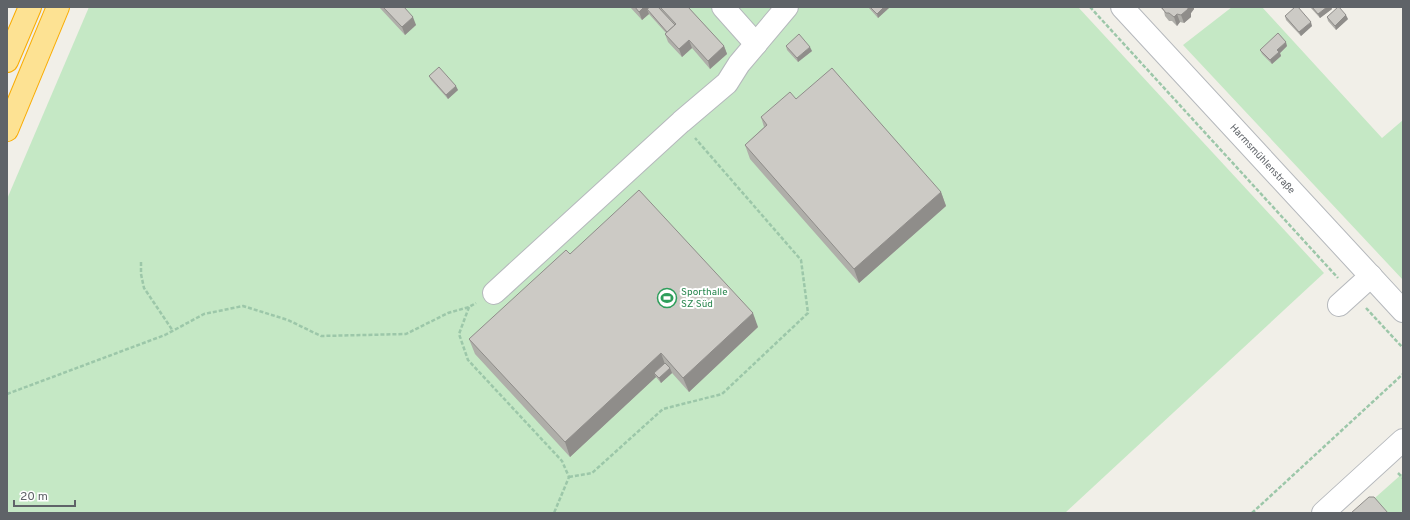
<svg xmlns="http://www.w3.org/2000/svg" width="1410" height="520" font-family="Overpass,sans-serif">
  <style>
    .green { fill: #c5e8c5 }
    .lines { fill: none; stroke-linecap: round; stroke-linejoin: round }
    .minor-casing { stroke: #b5b8bc; stroke-width: 24 }
    .highway-casing { stroke: #f9ab00; stroke-width: 24 }
    .path { stroke: #9cc7a9; stroke-width: 2.5; stroke-dasharray: 4 2; stroke-linecap: butt }
    .minor { stroke: #fff; stroke-width: 22 }
    .highway { stroke: #fde293; stroke-width: 22 }
    .wall { fill: #afaea9 }
    .shaded-wall { fill: #8f8d8a }
    .building { fill: #cccac5; stroke: #8f8d8a }
    .labels { text-anchor: middle; dominant-baseline: central; stroke-width: 4; stroke-linejoin: round; paint-order: stroke }
    .street-label { font-size: 10px; fill: #5f6368; stroke: #fff }
    .leisure-label { font-size: 10px; fill: #27864d; stroke: #fff; text-anchor: start }
  </style>
  <rect width="100%" height="100%" fill="#f1efe8"/>
  <!-- green -->
  <g class="green">
    <path d="M89 7H1078L1324 273 1065 513H7V199Z"/>
    <path d="M1232 7H1262L1382 138 1403 120V280L1183 45Z"/>
    <path d="M1403 473V513H1358Z"/>
  </g>
  <g class="lines">
    <!-- minor casing -->
    <g class="minor-casing">
      <g id="minor">
        <path d="M723 7 756 44"/>
        <path id="s1" d="M1122 7 1403 311"/>
        <path d="M494 293 681 122 727 83 739 64 787 7"/>
        <path d="M1339 305 1371 276"/>
        <path d="M1323 513 1403 440"/>
      </g>
    </g>
    <!-- highway casing -->
    <g class="highway-casing">
      <g id="highway">
        <path d="M7 61 30 7"/>
        <path d="M7 130 58 7"/>
      </g>
    </g>
    <!-- path -->
    <g class="path">
      <path d="M1090 7 1338 278"/>
      <path d="M141 262V274L144 288 173 331"/>
      <path d="M469 307 459 334 468 360 562 461 569 477 554 513"/>
      <path d="M1366 308 1403 348"/>
      <path d="M7 394 165 335 204 314 243 306 288 320 321 336 406 334 448 313 469 307 476 303"/>
      <path d="M1398 473 1403 478"/>
      <path d="M569 477 592 473 663 409 722 394 808 313 801 260 695 138"/>
      <path d="M1252 513 1403 374"/>
    </g>
    <!-- minor -->
    <use href="#minor" class="minor"/>
    <!-- highway -->
    <use href="#highway" class="highway"/>
  </g>
  <!-- wall -->
  <g class="wall">
    <path d="M379 7H404L416 25 405 35Z"/>
    <path d="M630 7H688L724 46 727 54 710 69 692 48 682 57 668 42 665 34 666 33 649 14 642 20Z"/>
    <path d="M868 7H890L878 18Z"/>
    <path d="M1160 7H1194V9L1191 13V17L1184 23 1180 22 1177 26 1172 21H1169L1165 16 1164 11Z"/>
    <path d="M1310 7H1331L1332 9 1320 18Z"/>
    <path d="M1285 16 1312 26 1301 36 1286 20Z"/>
    <path d="M1327 17 1348 19 1336 30 1328 21Z"/>
    <path d="M786 46 812 51 798 62 787 50Z"/>
    <path d="M1287 46 1280 53 1281 56 1272 64 1262 54 1260 50Z"/>
    <path d="M429 76 458 90 448 99 431 80Z"/>
    <path d="M796 99 941 192 946 206 859 283 750 159 745 145 764 127 761 117Z"/>
    <path d="M570 254 758 327 689 392 672 373 661 383 656 377 570 457 475 354 469 339Z"/>
  </g>
  <!-- shaded-wall -->
  <g class="shaded-wall">
    <path d="M644 7H656L647 9 649 14 642 20 639 12Z"/>
    <path d="M884 7H890L878 18 877 14Z"/>
    <path d="M1188 7H1194V9L1191 13V17L1184 23 1181 15Z"/>
    <path d="M1327 7H1331L1332 9 1320 18 1318 14Z"/>
    <path d="M1177 14 1180 22 1177 26 1174 17Z"/>
    <path d="M1346 15 1348 19 1336 30 1335 26Z"/>
    <path d="M413 17 416 25 405 35 402 27Z"/>
    <path d="M1311 22 1312 26 1301 36 1299 32Z"/>
    <path d="M689 40 692 48 682 57 679 49Z"/>
    <path d="M1286 42 1287 46 1280 53 1281 56 1272 64 1270 60 1277 50Z"/>
    <path d="M724 46 727 54 710 69 708 61Z"/>
    <path d="M810 47 812 51 798 62 797 58Z"/>
    <path d="M456 86 458 90 448 99 446 95Z"/>
    <path d="M941 192 946 206 859 283 854 269Z"/>
    <path d="M753 313 758 327 689 392 683 378Z"/>
    <path d="M661 353 666 367 654 373 656 377 570 457 565 442Z"/>
    <path d="M670 368 672 373 661 383 659 378Z"/>
  </g>
  <!-- building -->
  <g class="building">
    <path d="M383 7H404L413 17 402 27Z"/>
    <path d="M635 7H644L639 12Z"/>
    <path d="M650 7H658L675 25 667 32 647 9Z"/>
    <path d="M660 7H688L724 46 708 61 689 40 679 49 665 34 676 24Z"/>
    <path d="M870 7H884L877 14Z"/>
    <path d="M1163 7H1188V9L1181 15 1177 14 1174 17 1169 13H1166L1162 8Z"/>
    <path d="M1295 7H1298L1311 22 1299 32 1285 16Z"/>
    <path d="M1312 7H1327L1318 14Z"/>
    <path d="M1338 7H1339L1346 15 1335 26 1327 17Z"/>
    <path d="M1278 33 1286 42 1277 50 1279 52 1270 60 1260 50Z"/>
    <path d="M799 34 810 47 797 58 786 46Z"/>
    <path d="M439 67 456 86 446 95 429 76Z"/>
    <path d="M832 68 941 192 854 269 745 145 767 125 761 117 790 92 796 99Z"/>
    <path d="M639 190 753 313 683 378 661 353 565 442 469 339 566 250 570 254Z"/>
    <path d="M665 363 670 368 659 378 654 373Z"/>
    <path d="M1369 497H1374L1388 513H1351Z"/>
  </g>
  <!-- icons -->
  <defs>
    <g id="stadium-ring" transform="scale(1)"><circle r="9.5" fill="#fff" stroke="#2e9e5b" stroke-width="1.5"/><path d="M0-5a6.5 5 0 1 0 0 10a6.5 5 0 1 0 0-10ZM-3.5-1.8h7v3.6h-7Z" fill="#2e9e5b"/></g>
  </defs>
  <g fill-rule="evenodd">
    <use href="#stadium-ring" x="667" y="298"/>
  </g>
  <g class="labels">
    <!-- street labels -->
    <g class="street-label">
      <text stroke="none"><textPath href="#s1" startOffset="207">Harmsmühlenstraße</textPath></text>
    </g>
    <!-- leisure labels -->
    <g class="leisure-label">
      <text x="681" y="292">Sporthalle<tspan x="681" dy="12">SZ Süd</tspan></text>
    </g>
  </g>
  <!-- border -->
  <rect width="1410" height="520" fill="none" stroke="#5f6368" stroke-width="16"/>
  <!-- scale -->
  <path d="M14 500v6h61v-6" fill="none" stroke="#5f6368" stroke-width="2"/>
  <text x="20" y="500" font-size="12" fill="#5f6368" stroke="#ffffff" stroke-width="3" paint-order="stroke">20 m</text>
</svg>
